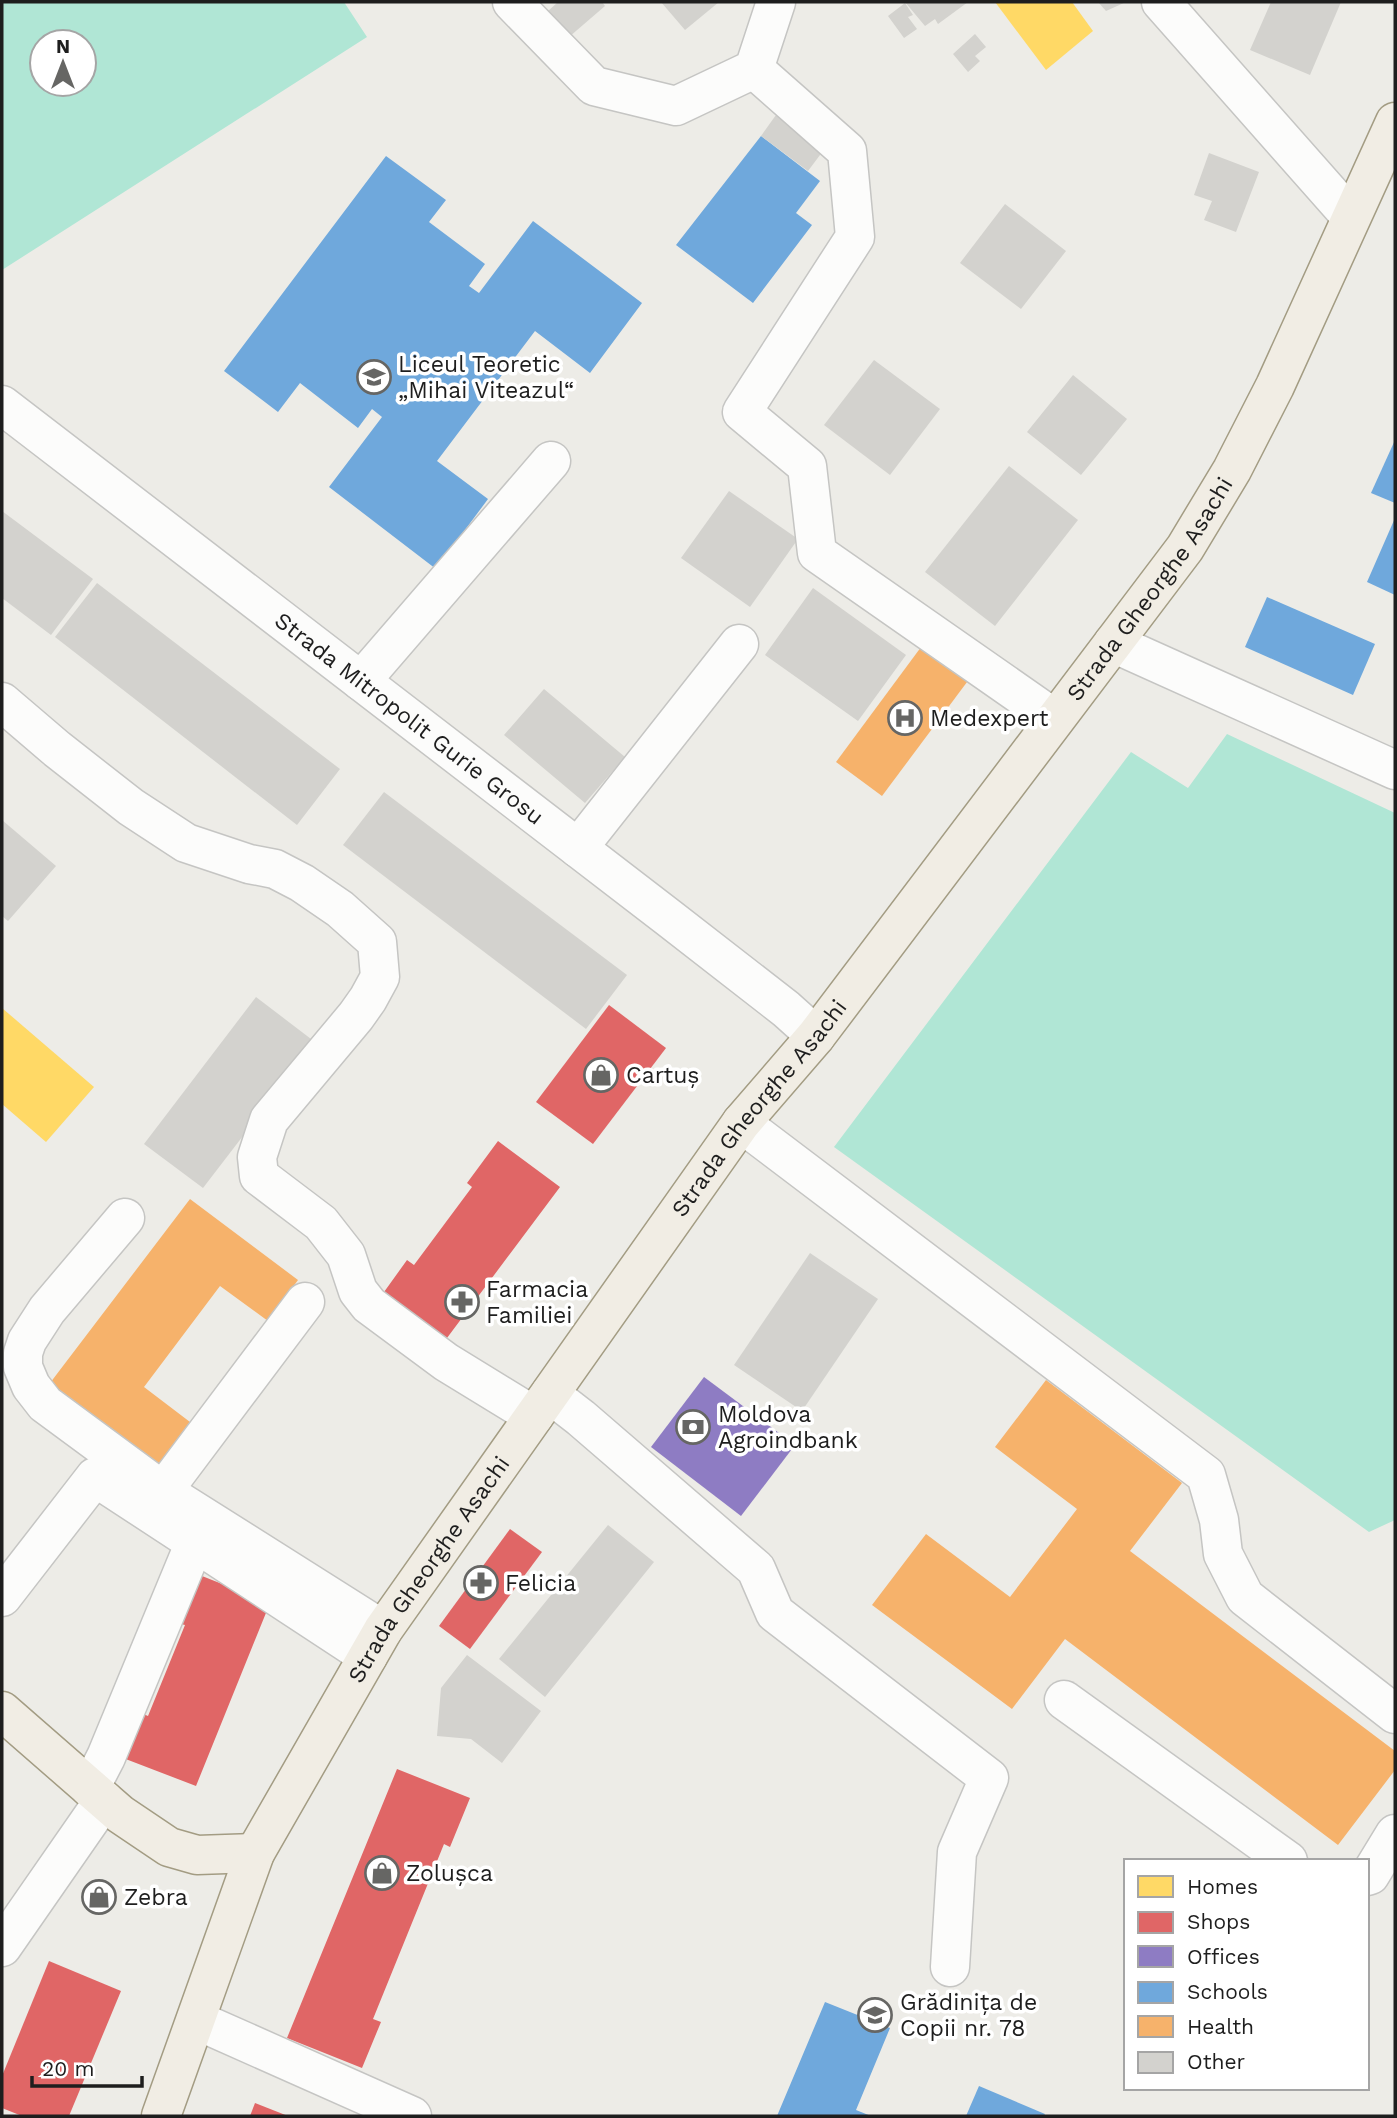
<svg xmlns="http://www.w3.org/2000/svg" width="1397" height="2118" font-family="'Work Sans',sans-serif">
  <style>
    .pitch { fill: #b0e6d5; fill-rule: evenodd }
    .homes { fill: #ffd966 }
    .shops { fill: #e06666 }
    .offices { fill: #8e7cc3 }
    .schools { fill: #6fa8dc }
    .health { fill: #f6b26b }
    .building { fill: #d3d2ce }
    .lines { fill: none; stroke-linecap: round; stroke-linejoin: round }
    .minor-casing { stroke: #c5c5c3; stroke-width: 41 }
    .major-casing { stroke: #a39c83; stroke-width: 41 }
    .minor { stroke: #fcfcfb; stroke-width: 38 }
    .major { stroke: #f1ede4; stroke-width: 38 }
    .labels { text-anchor: middle; dominant-baseline: central; stroke-width: 7; stroke-linejoin: round; paint-order: stroke }
    .poi-label { font-size: 23px; fill: #1e1e1e; stroke: #fff; text-anchor: start }
    .street-label { font-size: 23px; fill: #1e1e1e; stroke: #fff }
  </style>
  <rect width="100%" height="100%" fill="#edece7"/>
  <!-- pitch -->
  <g class="pitch">
    <path d="M2 2H344L367 37 2 270ZM42 42H84V84H42Z"/>
    <path d="M1227 734 1395 813V1520L1369 1532 834 1147 1131 752 1188 788Z"/>
  </g>
  <!-- homes -->
  <g class="homes">
    <path d="M995 2H1072L1093 31 1046 70Z"/>
    <path d="M2 1008 94 1087 46 1142 2 1104Z"/>
  </g>
  <!-- shops -->
  <g class="shops">
    <path d="M609 1005 666 1048 593 1144 536 1102Z"/>
    <path d="M498 1141 560 1187 441 1346 379 1299 407 1260 414 1265 472 1187 467 1183Z"/>
    <path d="M510 1529 542 1552 470 1649 439 1626Z"/>
    <path d="M197 1574 270 1603 196 1786 123 1758 141 1713 148 1716 185 1625 177 1623Z"/>
    <path d="M397 1769 470 1798 450 1847 444 1844 373 2019 381 2022 362 2068 287 2038Z"/>
    <path d="M49 1961 121 1991 69 2116H22L2 2108V2076Z"/>
    <path d="M255 2103 288 2116H250Z"/>
  </g>
  <!-- offices -->
  <path class="offices" d="M704 1377 795 1445 741 1516 651 1447Z"/>
  <!-- schools -->
  <g class="schools">
    <path d="M761 136 820 181 796 213 812 225 753 303 676 245Z"/>
    <path d="M386 156 446 200 429 222 485 264 469 286 479 293 533 221 642 303 590 373 535 331 437 461 488 499 436 569 329 487 382 417 372 409 358 428 300 383 278 412 224 371Z"/>
    <path d="M1395 440V503L1371 493Z"/>
    <path d="M1395 518V595L1367 582Z"/>
    <path d="M1267 597 1375 644 1353 695 1245 647Z"/>
    <path d="M825 2002 890 2028 856 2110 871 2116H777Z"/>
    <path d="M979 2086 1045 2114 1044 2116H966Z"/>
  </g>
  <!-- health -->
  <g class="health">
    <path d="M927 639 973 674 882 796 836 762Z"/>
    <path d="M190 1199 298 1280 268 1321 220 1286 144 1387 190 1422 155 1469 47 1387Z"/>
    <path d="M1046 1380 1182 1483 1130 1551 1395 1751V1770L1338 1845 1065 1639 1012 1709 872 1605 926 1534 1010 1597 1077 1509 995 1447Z"/>
  </g>
  <!-- building -->
  <g class="building">
    <path d="M558 2H602L605 6 569 37 547 12Z"/>
    <path d="M661 2H719L685 30Z"/>
    <path d="M905 2H968L938 24 935 19 925 26Z"/>
    <path d="M1098 2H1126L1106 11Z"/>
    <path d="M1271 2H1341L1310 75 1250 50Z"/>
    <path d="M905 3 913 15 908 17 917 29 904 38 888 16Z"/>
    <path d="M975 34 986 47 975 56 980 61 968 72 953 54Z"/>
    <path d="M781 108 829 143 808 171 761 136Z"/>
    <path d="M1209 153 1259 172 1236 232 1204 220 1212 201 1194 195Z"/>
    <path d="M1005 204 1066 251 1021 309 960 263Z"/>
    <path d="M874 360 940 409 890 475 824 425Z"/>
    <path d="M1073 375 1127 419 1081 475 1027 432Z"/>
    <path d="M1009 466 1078 520 995 626 925 572Z"/>
    <path d="M729 491 798 539 750 607 681 558Z"/>
    <path d="M2 511 93 579 51 635 2 598Z"/>
    <path d="M97 583 340 769 297 825 55 637Z"/>
    <path d="M813 588 906 655 858 721 765 655Z"/>
    <path d="M544 689 625 757 585 803 504 735Z"/>
    <path d="M384 792 627 975 586 1029 343 845Z"/>
    <path d="M2 820 56 866 8 921 2 916Z"/>
    <path d="M256 997 315 1042 203 1188 144 1144Z"/>
    <path d="M810 1253 878 1299 802 1411 734 1365Z"/>
    <path d="M608 1525 654 1562 545 1697 499 1659Z"/>
    <path d="M467 1655 541 1711 502 1763 471 1739 437 1736 441 1688Z"/>
  </g>
  <g class="lines">
    <!-- minor casing -->
    <g class="minor-casing">
      <g id="minor">
        <path d="M512 2 594 86 676 106 754 69 776 2"/>
        <path d="M1161 2 1351 217"/>
        <path d="M754 69 847 151 855 237 742 412 807 466 817 553 1055 719"/>
        <path id="s1" d="M2 405 669 918 786 1009 816 1036"/>
        <path d="M1113 643 1395 770"/>
        <path d="M361 681 551 461"/>
        <path d="M2 702 57 749 131 807 186 843 249 864 275 869 302 883 340 909 377 942 380 977 368 999 356 1016 269 1120 257 1157 259 1176 321 1223 346 1255 358 1291 369 1305 446 1362 534 1416"/>
        <path d="M578 848 739 644"/>
        <path d="M741 1123 1206 1475 1219 1520 1223 1554 1245 1597 1395 1714"/>
        <path d="M125 1218 47 1310 27 1341 23 1353V1367L31 1386 45 1404 163 1491 383 1630"/>
        <path d="M550 1394 581 1418 756 1569 775 1613 989 1778 957 1852 950 1967"/>
        <path d="M163 1491 305 1302"/>
        <path d="M2 1597 95 1477 368 1656"/>
        <path d="M1064 1700 1288 1861"/>
        <path d="M90 1788 106 1757 195 1542"/>
        <path d="M1367 1876 1370 1875 1395 1834"/>
        <path d="M2 1947 104 1800"/>
        <path d="M196 2020 412 2116"/>
      </g>
    </g>
    <!-- major casing -->
    <g class="major-casing">
      <g id="major">
        <path d="M2 1711 120 1814 169 1847 197 1855 255 1853"/>
        <path id="s2" d="M161 2116 255 1853 383 1630 741 1123 816 1036 1185 548 1232 470 1275 386 1395 122"/>
      </g>
    </g>
    <!-- minor -->
    <use href="#minor" class="minor"/>
    <!-- major -->
    <use href="#major" class="major"/>
  </g>
  <!-- icons -->
  <defs>
    <g id="school-ring" transform="scale(1.75)"><circle r="9.5" fill="#fff" stroke="#666664" stroke-width="1.5"/><path d="M0-5L7-2L0 1L-7-2ZM-4 1L0 2.5L4 1V4Q0 6-4 4Z" fill="#666664"/></g>
    <g id="hospital-ring" transform="scale(1.75)"><circle r="9.5" fill="#fff" stroke="#666664" stroke-width="1.5"/><path d="M-5-5h3v3.5h4V-5h3V5h-3V1.5h-4V5h-3Z" fill="#666664"/></g>
    <g id="shop-ring" transform="scale(1.75)"><circle r="9.5" fill="#fff" stroke="#666664" stroke-width="1.5"/><path d="M-5-2.5h2.3a2.7 3.5 0 0 1 5.4 0H5L5.5 6h-11ZM-1.5-2.5h3a1.5 2.3 0 0 0-3 0Z" fill="#666664"/></g>
    <g id="pharmacy-ring" transform="scale(1.75)"><circle r="9.5" fill="#fff" stroke="#666664" stroke-width="1.5"/><path d="M-2-6h4v4h4v4h-4v4h-4v-4h-4v-4h4Z" fill="#666664"/></g>
    <g id="bank-ring" transform="scale(1.75)"><circle r="9.5" fill="#fff" stroke="#666664" stroke-width="1.5"/><path d="M-6-4H6V4H-6ZM0-2.3a2.3 2.3 0 1 0 0 4.6a2.3 2.3 0 1 0 0-4.6Z" fill="#666664"/></g>
  </defs>
  <g fill-rule="evenodd">
    <use href="#school-ring" x="374" y="377"/>
    <use href="#hospital-ring" x="905" y="718"/>
    <use href="#shop-ring" x="601" y="1075"/>
    <use href="#pharmacy-ring" x="462" y="1302"/>
    <use href="#bank-ring" x="693" y="1427"/>
    <use href="#pharmacy-ring" x="481" y="1583"/>
    <use href="#shop-ring" x="382" y="1873"/>
    <use href="#shop-ring" x="99" y="1897"/>
    <use href="#school-ring" x="875" y="2015"/>
  </g>
  <g class="labels">
    <!-- poi labels -->
    <g class="poi-label">
      <text x="398" y="364">Liceul Teoretic<tspan x="398" dy="26">„Mihai Viteazul“</tspan></text>
      <text x="930" y="718">Medexpert</text>
      <text x="626" y="1075">Cartuș</text>
      <text x="486" y="1289">Farmacia<tspan x="486" dy="26">Familiei</tspan></text>
      <text x="718" y="1414">Moldova<tspan x="718" dy="26">Agroindbank</tspan></text>
      <text x="505" y="1583">Felicia</text>
      <text x="406" y="1873">Zolușca</text>
      <text x="124" y="1897">Zebra</text>
      <text x="900" y="2002">Grădinița de<tspan x="900" dy="26">Copii nr. 78</tspan></text>
    </g>
    <!-- street labels -->
    <g class="street-label">
      <text stroke="none"><textPath href="#s2" startOffset="1830">Strada Gheorghe Asachi</textPath></text>
      <text stroke="none"><textPath href="#s1" startOffset="514">Strada Mitropolit Gurie Grosu</textPath></text>
      <text stroke="none"><textPath href="#s2" startOffset="1180">Strada Gheorghe Asachi</textPath></text>
      <text stroke="none"><textPath href="#s2" startOffset="612">Strada Gheorghe Asachi</textPath></text>
    </g>
  </g>
  <!-- border -->
  <rect width="1397" height="2118" fill="none" stroke="#1e1e1e" stroke-width="7"/>
  <!-- legend -->
  <rect x="1124" y="1859" width="245" height="231" fill="#ffffff" stroke="#a5a5a5" stroke-width="2"/>
  <rect x="1138" y="1876" width="35" height="21" fill="#ffd966" stroke="#a5a5a5" stroke-width="2"/>
  <text x="1187" y="1894" font-size="21" fill="#1e1e1e">Homes</text>
  <rect x="1138" y="1912" width="35" height="21" fill="#e06666" stroke="#a5a5a5" stroke-width="2"/>
  <text x="1187" y="1929" font-size="21" fill="#1e1e1e">Shops</text>
  <rect x="1138" y="1946" width="35" height="21" fill="#8e7cc3" stroke="#a5a5a5" stroke-width="2"/>
  <text x="1187" y="1964" font-size="21" fill="#1e1e1e">Offices</text>
  <rect x="1138" y="1982" width="35" height="21" fill="#6fa8dc" stroke="#a5a5a5" stroke-width="2"/>
  <text x="1187" y="1999" font-size="21" fill="#1e1e1e">Schools</text>
  <rect x="1138" y="2016" width="35" height="21" fill="#f6b26b" stroke="#a5a5a5" stroke-width="2"/>
  <text x="1187" y="2034" font-size="21" fill="#1e1e1e">Health</text>
  <rect x="1138" y="2052" width="35" height="21" fill="#d3d2ce" stroke="#a5a5a5" stroke-width="2"/>
  <text x="1187" y="2069" font-size="21" fill="#1e1e1e">Other</text>
  <!-- north arrow -->
  <g transform="translate(63 63)"><circle r="33" fill="#ffffff" stroke="#a5a5a5" stroke-width="2"/>
  <path d="M0-5L12 26L0 18L-12 26Z" fill="#666664"/>
  <text y="-10" font-size="19" font-weight="bold" text-anchor="middle" fill="#1e1e1e">N</text>
  </g>
  <!-- scale -->
  <path d="M32 2076v10h110v-10" fill="none" stroke="#1e1e1e" stroke-width="3.5"/>
  <text x="42" y="2076" font-size="21" fill="#1e1e1e" stroke="#ffffff" stroke-width="5" paint-order="stroke">20 m</text>
</svg>
